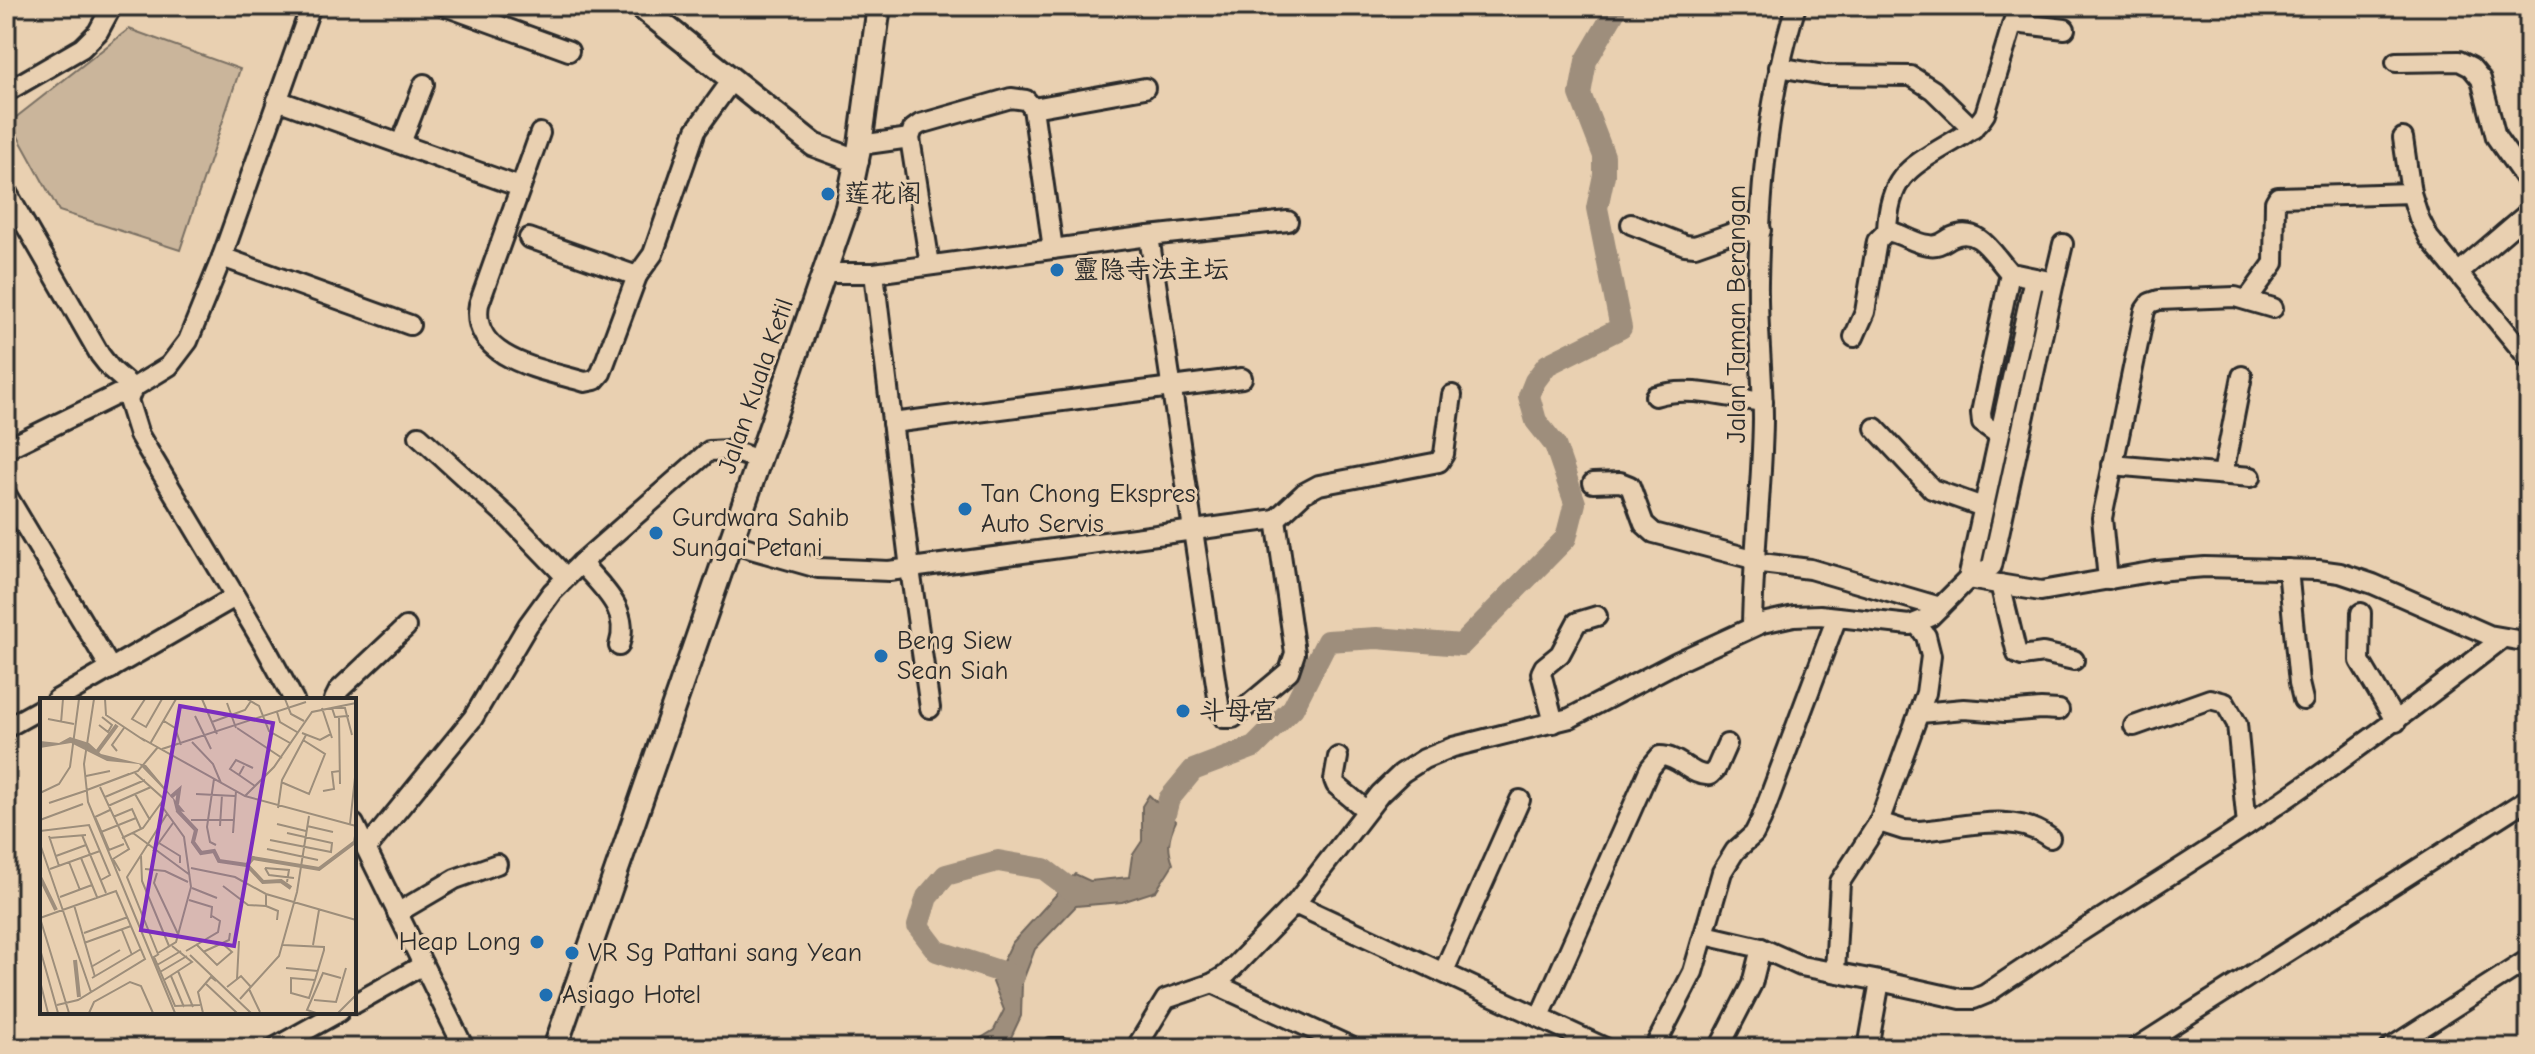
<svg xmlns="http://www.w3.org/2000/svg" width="2535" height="1054" font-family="'Comic Neue','LXGW WenKai TC',sans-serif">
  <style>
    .green { fill: #cab59b; stroke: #7a7063; stroke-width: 2 }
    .water { fill: #9e8e7c; stroke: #70665c; stroke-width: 2 }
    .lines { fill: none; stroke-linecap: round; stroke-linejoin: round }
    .stream { stroke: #70665c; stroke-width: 4 }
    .river { stroke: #9e8e7c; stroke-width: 22 }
    .minor-casing { stroke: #2b2b2b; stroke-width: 24 }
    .major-casing { stroke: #2b2b2b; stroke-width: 28 }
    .minor { stroke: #e9d0b1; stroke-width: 18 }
    .major { stroke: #e9d0b1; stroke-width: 22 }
    .poi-dot { fill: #1f6fb2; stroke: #e9d0b1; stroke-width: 3 }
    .labels { text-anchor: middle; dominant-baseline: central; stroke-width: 6; stroke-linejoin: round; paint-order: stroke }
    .poi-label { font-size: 26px; fill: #2b2b2b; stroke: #e9d0b1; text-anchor: start }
    .street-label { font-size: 26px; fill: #2b2b2b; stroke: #e9d0b1 }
    .inset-river { fill: none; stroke: #9e8e7c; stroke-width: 4 }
    .inset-road { fill: none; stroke: #9d8e7b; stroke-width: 2 }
    .view { fill: #7b2cbf; fill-opacity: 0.15; stroke: #7b2cbf; stroke-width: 4 }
    .inset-edge { fill: none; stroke: #2b2b2b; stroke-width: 4 }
  </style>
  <rect width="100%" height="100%" fill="#e9d0b1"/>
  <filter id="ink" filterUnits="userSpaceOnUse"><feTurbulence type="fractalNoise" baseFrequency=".0125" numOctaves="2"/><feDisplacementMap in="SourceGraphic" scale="16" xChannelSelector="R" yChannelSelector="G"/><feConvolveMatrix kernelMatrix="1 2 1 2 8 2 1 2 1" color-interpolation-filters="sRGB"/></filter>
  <g filter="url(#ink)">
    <!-- green -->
    <path class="green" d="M129 29 240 69 180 250 59 211 10 122Z"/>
    <!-- water -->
    <path class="water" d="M1149 795 1176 821C1168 837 1167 848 1173 864L1156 891 1122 902 1076 906 1035 949 1022 983 1021 1016 1006 1048H965L994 1030 1004 1010 993 982 1012 943 1075 874 1090 881 1129 877 1132 856 1142 841V806Z"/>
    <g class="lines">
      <!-- stream -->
      <path class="stream" d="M1614 13 1617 6"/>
      <!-- river -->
      <g class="river">
        <path d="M1158 840 1169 799 1193 770 1254 747 1293 708 1327 641 1377 638 1461 645 1566 538 1575 503 1555 445 1536 421 1529 396 1535 381 1547 365 1621 328 1597 208 1604 175V156L1580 94 1586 61 1614 13 1605 6"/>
        <path d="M1014 976 937 951 918 926 927 897 946 875 998 861 1044 869 1076 893"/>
      </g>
      <!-- minor casing -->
      <g class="minor-casing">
        <g id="minor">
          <path d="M445 6 569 51"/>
          <path d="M2014 23 2065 29"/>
          <path d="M2396 62 2459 61 2471 67 2481 79 2496 137 2529 184"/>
          <path d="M1779 67 1824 75 1911 76 1933 90 1973 129"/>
          <path d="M6 92 82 48 98 32 112 6"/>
          <path d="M277 100 520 187"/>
          <path d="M540 133 479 304C469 360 546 370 585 382L595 380 601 373 637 276"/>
          <path d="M2403 138 2411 193"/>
          <path d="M401 143 424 84"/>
          <path d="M860 145 910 138"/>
          <path d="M6 191 100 355 111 369 133 388"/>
          <path d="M1631 224 1685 245 1695 246 1732 233 1761 230"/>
          <path d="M1887 231C1889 177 1908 168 1952 142 1964 135 1977 127 1985 114L2018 6"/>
          <path d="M1149 236 1220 711 1224 718H1233L1289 671 1295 653 1276 519"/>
          <path d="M529 238 637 276 653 254 696 130 732 80"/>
          <path d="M1053 249 1033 108 1145 88"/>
          <path d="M222 257 410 325"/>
          <path d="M930 265 910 138 913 129 920 124 1011 98 1026 100 1033 108"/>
          <path d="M825 273H874L1149 236 1288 221"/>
          <path d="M874 273 910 569 930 708"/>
          <path d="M2458 273 2529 212"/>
          <path d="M2054 282 2063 244"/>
          <path d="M2247 300 2274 263 2275 202 2278 197 2411 193 2419 218 2429 238 2529 359"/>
          <path d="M1854 337 1865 312 1877 241 1887 231C1902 233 1914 244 1929 245 1939 247 1944 241 1952 237 1981 224 1995 259 2012 275"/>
          <path d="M1655 396C1689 385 1729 398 1763 402"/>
          <path d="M892 423 1242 378"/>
          <path d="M1875 428 1932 489 1983 507"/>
          <path d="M419 436 510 519 566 577"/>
          <path d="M6 449 116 395 130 393"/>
          <path d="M2112 465 2251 477"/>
          <path d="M2223 474 2242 376"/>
          <path d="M1593 483 1620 482 1630 486 1644 524 1654 533 1753 559"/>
          <path d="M6 494 111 669"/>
          <path d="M730 543 818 568 889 571 1276 519 1304 493 1319 485 1439 462 1444 454 1452 395"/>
          <path d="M1753 562 1810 569 1940 607"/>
          <path d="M581 563C603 588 631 610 619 646"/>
          <path d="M2288 569 2299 683 2303 700"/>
          <path d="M1970 572 1986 570 1992 566 2054 282 2016 274 2009 278 1981 413 1982 423 1999 435"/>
          <path d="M1968 579 2041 591 2156 571 2205 567 2318 570 2340 573 2373 584 2489 635 2529 642"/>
          <path d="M2108 580 2102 518 2145 310 2150 303 2159 300 2235 297 2273 308"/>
          <path d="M2000 584 2017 654 2022 656 2043 653 2074 660"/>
          <path d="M2361 613 2360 661 2396 722"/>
          <path d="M1752 626C1753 557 1762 489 1763 420 1763 374 1757 328 1758 281 1760 188 1768 95 1796 6"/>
          <path d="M56 700 235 597"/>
          <path d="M294 700 263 643 139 435 128 400 133 388 169 366 188 341 222 257 311 6"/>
          <path d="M334 700 339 690 406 627"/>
          <path d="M1920 713 1964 709 2005 712 2041 709 2059 710"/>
          <path d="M1554 723 1541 673 1544 667 1560 654 1577 622 1597 616"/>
          <path d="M2134 726 2210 699 2225 703 2237 724 2247 825"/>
          <path d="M6 728 42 708"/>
          <path d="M1338 757 1334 780 1336 785 1366 810"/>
          <path d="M1879 822 1904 830 1919 831C1962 828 2013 810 2050 838"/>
          <path d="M354 824 464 1048"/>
          <path d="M367 848 473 718 528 625 552 592 581 563 709 451 729 450 760 460"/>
          <path d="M1295 904 1605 1048"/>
          <path d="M397 913 455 879 497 864"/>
          <path d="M1705 935 1761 948 1801 966 1880 981 1868 1048"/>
          <path d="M1444 971 1520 800"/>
          <path d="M1835 971 1840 882 1879 822 1926 693 1931 656 1926 636 1917 624"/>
          <path d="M1880 981 1961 999H1974L1986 994C2072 935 2161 882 2247 825 2336 766 2420 703 2503 638"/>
          <path d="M1213 983 1353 1048"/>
          <path d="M354 1004 423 965"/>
          <path d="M1540 1016 1650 768 1660 756C1680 756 1691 777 1710 775L1716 769 1727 744"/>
          <path d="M274 1048 339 1012"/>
          <path d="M1051 1048H1062"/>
          <path d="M1136 1048 1166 999 1213 983 1226 975 1295 904 1380 794 1402 773 1424 759 1453 747 1570 718 1677 662 1762 623 1794 616 1820 615 1910 625 1930 617 1968 579 2034 278"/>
          <path d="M1654 1048 1693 972 1722 872 1735 851 1754 834 1761 820 1837 617"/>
          <path d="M1719 1048 1752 984 1761 948"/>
          <path d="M2136 1048 2529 798"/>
          <path d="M2390 1048 2529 959"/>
        </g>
      </g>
      <!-- major casing -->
      <g class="major-casing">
        <g id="major">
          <path d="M640 6 814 145 857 161"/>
          <path d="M555 1048 847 207 860 145 879 6"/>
        </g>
      </g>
      <!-- minor -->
      <use href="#minor" class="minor"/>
      <!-- major -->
      <use href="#major" class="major"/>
    </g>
  </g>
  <!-- markers -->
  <g class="poi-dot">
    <circle cx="828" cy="194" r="8"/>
    <circle cx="1057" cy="270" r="8"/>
    <circle cx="965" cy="509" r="8"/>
    <circle cx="656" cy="533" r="8"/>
    <circle cx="881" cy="656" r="8"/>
    <circle cx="1183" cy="711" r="8"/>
    <circle cx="537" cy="942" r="8"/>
    <circle cx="572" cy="953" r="8"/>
    <circle cx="546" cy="995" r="8"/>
  </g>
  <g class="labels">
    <!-- poi labels -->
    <g class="poi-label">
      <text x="844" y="194">莲花阁</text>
      <text x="1073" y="270">靈隐寺法主坛</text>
      <text x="981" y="494">Tan Chong Ekspres<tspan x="981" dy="30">Auto Servis</tspan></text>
      <text x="672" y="518">Gurdwara Sahib<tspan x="672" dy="30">Sungai Petani</tspan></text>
      <text x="897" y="641">Beng Siew<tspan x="897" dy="30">Sean Siah</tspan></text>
      <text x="1199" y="711">斗母宫</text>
      <text x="521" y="942" text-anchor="end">Heap Long</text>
      <text x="588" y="953">VR Sg Pattani sang Yean</text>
      <text x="562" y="995">Asiago Hotel</text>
    </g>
    <!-- street labels -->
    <g class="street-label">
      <text transform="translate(1737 314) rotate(-90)">Jalan Taman Berangan</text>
      <text transform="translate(756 386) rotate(-71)">Jalan Kuala Ketil</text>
    </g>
  </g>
  <!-- overview -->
  <g transform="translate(40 698)">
    <rect width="316" height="316" fill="#e9d0b1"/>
    <path d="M30 39 49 45 61 56 106 67 145 114 136 113 133 101 99 66 67 63 31 45 0 50V43L19 45Z" fill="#9e8e7c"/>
    <path class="inset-river" d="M57 54 77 27M131 99 139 92 137 106M137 112 156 132 153 144 161 155 174 153 179 163 207 167 213 160 279 171 315 144 316 138M207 167 223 184 241 183 251 190M0 179 16 212M35 262 39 299"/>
    <path class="inset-road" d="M54 1 44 66 48 104 135 315M65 1 66 17 105 43M105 1 92 21 106 29 122 1M162 1 177 36M207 1 219 8 229 33 250 45M245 1 251 16 264 23M187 5 196 30M282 10 292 40M237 14 240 24 257 34M155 18 171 51M309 18H307L296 19H295L292 10H305L307 18 312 37M299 19 300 86M8 21 34 26M124 23 135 30 141 47M172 24 205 12 211 3M21 25 23 1M59 27 68 34 72 27 62 19M197 30 242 60M262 35 280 42 291 36M101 40 205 98 316 128M152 44 173 66 181 85M110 46 136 1M122 51 266 4M77 53 72 47 84 30M204 68 199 77 215 88M89 76 47 92 98 73 118 49M199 77 190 71 196 62 213 70M46 78 70 73M174 81 167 129 170 144 176 147M241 84 269 96 285 56 263 42M60 89 89 151 73 161 80 173M283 93 294 91 292 74 300 73M0 95 19 86 30 69 39 1M95 96 110 122M156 96 195 98M205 98 234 69 272 14 316 5M65 99 105 82M9 105 48 92M68 108 111 89M238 110 242 82 266 37M70 112 55 119 59 128 69 152 84 146M73 119 92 111 101 131M0 122 43 106M151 122H194M237 126 266 133M310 126 316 70M180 128 182 97M267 128 293 134M0 133 49 127 70 177 61 182M61 134 96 120M93 135 150 177M193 135 196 93M42 137 66 195M9 138 19 168M9 140 46 137M82 140 103 130 124 101 95 75M230 142 291 154 292 145 247 135M119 145 140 158V165M0 146 51 294M227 151 278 162M113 153 133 125M16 158 46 147M101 158 102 183 129 248M41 160 57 199M29 164 40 192M151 170 195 179 226 196 316 222M225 170 249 172 247 184M225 170 229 177 254 180M10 171 60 153M105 171 125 173 148 184M117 175 114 185 138 236M183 188 208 207 226 208M152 190 177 200M226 196V208L238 213 237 222M20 199 52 187M149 202 172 209 171 220M34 207 55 279M0 220 76 193 105 261 38 302 17 307M0 220 29 315M82 232 92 257M44 235 88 219M44 245 91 228M156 246 177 267 192 254 183 246M243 247 284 249V252L275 282 269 300 251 295V280L275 282M273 247 279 212M0 251 18 315M146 253 178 234 180 223 172 218M163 254 189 242 190 235M118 255 136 244 151 189 144 139 121 107M118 256 87 179 127 116M119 256 114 259 135 308 160 307M150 257 211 315M117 267 141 253M51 269 80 252M246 270 278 273M138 273 153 309M120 274 147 258M131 278 144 309M52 280 101 251M197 281 199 243M124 282 152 264 132 248M0 283 8 315M165 285 197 315M187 289 201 278 211 289M209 291 220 314M200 301 239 258 257 194 269 118M274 302 296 304 306 270M49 315 54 304 90 284 101 288 113 315M163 315 158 294 171 279 176 283M276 315 267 312 283 275 301 280M298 315 316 297"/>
    <path class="view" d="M140 8 233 25 194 248 101 232Z"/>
    <rect width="316" height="316" class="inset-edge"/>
  </g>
  <!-- margin -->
  <rect width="2535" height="1054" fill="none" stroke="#e9d0b1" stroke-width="32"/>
  <rect x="16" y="16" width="2503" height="1022" fill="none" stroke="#2b2b2b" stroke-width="3" filter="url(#ink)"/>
</svg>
